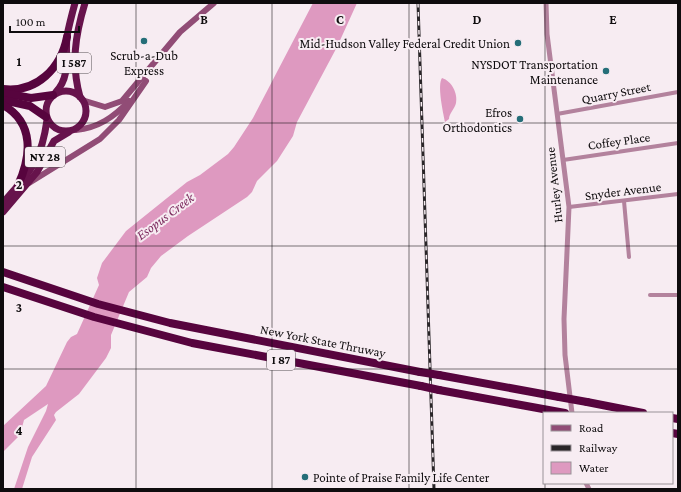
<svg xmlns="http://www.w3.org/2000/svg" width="681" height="492" font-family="'Crimson Pro',serif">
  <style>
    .water { fill: #de99c0 }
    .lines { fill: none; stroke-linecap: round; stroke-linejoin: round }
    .minor { stroke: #b3829d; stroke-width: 4 }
    .tertiary { stroke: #b3829d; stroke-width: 5 }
    .secondary { stroke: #914c76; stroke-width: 6 }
    .trunk { stroke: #67134c; stroke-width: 7 }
    .motorway { stroke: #57043e; stroke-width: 8 }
    .rail-casing { stroke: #292528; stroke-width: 3 }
    .rail { stroke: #f7ecf2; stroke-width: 1.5; stroke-dasharray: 4.5; stroke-linecap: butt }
    .motorway-bridge { stroke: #57043e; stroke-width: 8 }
    .grid { fill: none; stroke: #0f0c0e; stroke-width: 1; stroke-opacity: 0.55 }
    .poi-dot { fill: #256e78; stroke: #f7ecf2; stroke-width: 1.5 }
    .labels { text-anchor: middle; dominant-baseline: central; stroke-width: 4; stroke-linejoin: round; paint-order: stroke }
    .shield { fill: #f7ecf2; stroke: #554f52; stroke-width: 1 }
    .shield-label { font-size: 12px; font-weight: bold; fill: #0f0c0e }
    .poi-label { font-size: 13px; fill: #0f0c0e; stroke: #f7ecf2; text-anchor: end }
    .street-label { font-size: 13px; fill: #0f0c0e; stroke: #f7ecf2 }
    .water-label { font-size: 14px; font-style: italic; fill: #7c2b5e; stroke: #f7ecf2 }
    .grid-label { font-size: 13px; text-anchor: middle; font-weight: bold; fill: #0f0c0e; stroke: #f7ecf2; stroke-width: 4; stroke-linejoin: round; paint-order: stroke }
  </style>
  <rect width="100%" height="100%" fill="#f7ecf2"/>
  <!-- water -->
  <g class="water">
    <path d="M313 3H357L337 47 297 122 293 136 277 161 257 181 252 192 247 197 188 236 161 256 151 268 147 277 129 292 111 335V348L106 358 79 394 56 412 54 415 56 420 32 457 22 489H14L28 447 46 411 48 404 24 420 20 435 3 452V426L46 386 67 342 71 337 77 334 99 285 97 278 102 263 126 231 187 182 200 175 228 154 234 147 253 118Z"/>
    <path d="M442 78C452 81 458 94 456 103 455 108 449 114 449 119L445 122C443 112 437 85 442 78Z"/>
  </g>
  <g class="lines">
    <!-- minor -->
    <g class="minor">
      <path d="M557 114 678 92"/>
      <path d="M563 160 678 143"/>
      <path d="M624 201 629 257"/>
      <path d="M569 207 678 194"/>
      <path d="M650 295H678"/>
    </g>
    <!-- tertiary -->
    <g class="tertiary">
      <path d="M546 3 547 34 569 207 564 319 565 355 572 413"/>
      <path d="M586 483 589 489"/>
    </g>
    <!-- secondary -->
    <g class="secondary">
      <path d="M82 100 105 107 122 101 180 32 214 3"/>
      <path d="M76 130C98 128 114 117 129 101"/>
      <path d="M29 183 100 139 119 120 146 81"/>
    </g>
    <!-- trunk -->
    <g class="trunk">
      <circle cx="66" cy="111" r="20"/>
      <path d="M56 92C71 76 65 56 67 36 69 25 72 14 75 3"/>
      <path d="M80 97C71 64 75 36 85 3"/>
      <path d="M3 203C30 171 41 163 47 120"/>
      <path d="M3 212 37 172 54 141 69 132"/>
    </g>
    <!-- motorway -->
    <g class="motorway">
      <path d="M3 89C37 93 61 68 67 37"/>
      <path d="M3 93 31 98 53 95"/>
      <path d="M3 100 30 106 46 117"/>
      <path d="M3 105C35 123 31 157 18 185"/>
      <path d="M3 272 98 304 170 323 420 372"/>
      <path d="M3 287 94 317 192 343 421 386"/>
      <path d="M439 375 559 397"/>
      <path d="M439 390 565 413"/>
      <path d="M587 402 643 413"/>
      <path d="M672 418 678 419"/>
      <path d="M672 433 678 434"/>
    </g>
    <!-- rail casing -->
    <g class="rail-casing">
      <path id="rail" d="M418 3 434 489"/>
    </g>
    <!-- rail -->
    <use href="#rail" class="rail"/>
    <!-- motorway-bridge -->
    <g class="motorway-bridge">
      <path d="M420 372 439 375"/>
      <path d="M421 386 439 390"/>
      <path d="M559 397 587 402"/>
    </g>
  </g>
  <!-- grid -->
  <path class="grid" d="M136 3V489M272 3V489M409 3V489M545 3V413M3 123H678M3 246H678M3 369H678M545 483V489"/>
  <!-- markers -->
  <g class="poi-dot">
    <circle cx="144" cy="41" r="4"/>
    <circle cx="518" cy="43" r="4"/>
    <circle cx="606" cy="71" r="4"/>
    <circle cx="520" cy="119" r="4"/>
    <circle cx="305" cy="477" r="4"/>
  </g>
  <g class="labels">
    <!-- shield labels -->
    <g class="shield">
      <rect x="57" y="53" width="34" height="20" rx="3"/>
      <rect x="25" y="147" width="40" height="20" rx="3"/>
      <rect x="267" y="350" width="28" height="20" rx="3"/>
    </g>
    <g class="shield-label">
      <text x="74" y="63">I 587</text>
      <text x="45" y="157">NY 28</text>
      <text x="281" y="360">I 87</text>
    </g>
    <!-- poi labels -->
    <g class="poi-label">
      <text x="510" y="43">Mid-Hudson Valley Federal Credit Union</text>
      <text x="144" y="55" text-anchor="middle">Scrub-a-Dub<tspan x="144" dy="15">Express</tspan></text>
      <text x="598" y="64">NYSDOT Transportation<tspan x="598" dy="15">Maintenance</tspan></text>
      <text x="512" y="112">Efros<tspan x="512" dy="15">Orthodontics</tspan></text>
      <text x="313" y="477" text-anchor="start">Pointe of Praise Family Life Center</text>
    </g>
    <!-- street labels -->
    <g class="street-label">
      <text transform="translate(616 93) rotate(-11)">Quarry Street</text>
      <text transform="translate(619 141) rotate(-8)">Coffey Place</text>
      <text transform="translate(554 185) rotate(-96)">Hurley Avenue</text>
      <text transform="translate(623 191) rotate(-7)">Snyder Avenue</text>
      <text transform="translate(323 341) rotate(11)">New York State Thruway</text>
    </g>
    <!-- water labels -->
    <g class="water-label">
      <text transform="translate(165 216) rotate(-37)">Esopus Creek</text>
    </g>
  </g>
  <g class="grid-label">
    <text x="204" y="24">B</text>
    <text x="340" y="24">C</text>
    <text x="477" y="24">D</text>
    <text x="613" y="24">E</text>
    <text x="19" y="66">1</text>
    <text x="19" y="189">2</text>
    <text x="19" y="312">3</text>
    <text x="19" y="435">4</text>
  </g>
  <!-- border -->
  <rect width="681" height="492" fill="none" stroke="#0f0c0e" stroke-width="8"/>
  <!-- legend -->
  <rect x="543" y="412" width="130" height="72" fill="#f7ecf2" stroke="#9a9297"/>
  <rect x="551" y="425" width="20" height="6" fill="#914c76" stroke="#9a9297"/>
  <text x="579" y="432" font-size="12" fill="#0f0c0e">Road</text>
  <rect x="551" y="445" width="20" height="6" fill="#292528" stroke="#9a9297"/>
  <text x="579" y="452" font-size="12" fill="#0f0c0e">Railway</text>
  <rect x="551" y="462" width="20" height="12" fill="#de99c0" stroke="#9a9297"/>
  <text x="579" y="472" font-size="12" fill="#0f0c0e">Water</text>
  <!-- scale -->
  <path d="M10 26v6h69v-6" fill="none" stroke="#0f0c0e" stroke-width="2"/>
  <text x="16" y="26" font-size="12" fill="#0f0c0e" stroke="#f7ecf2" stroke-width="3" paint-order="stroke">100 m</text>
</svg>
